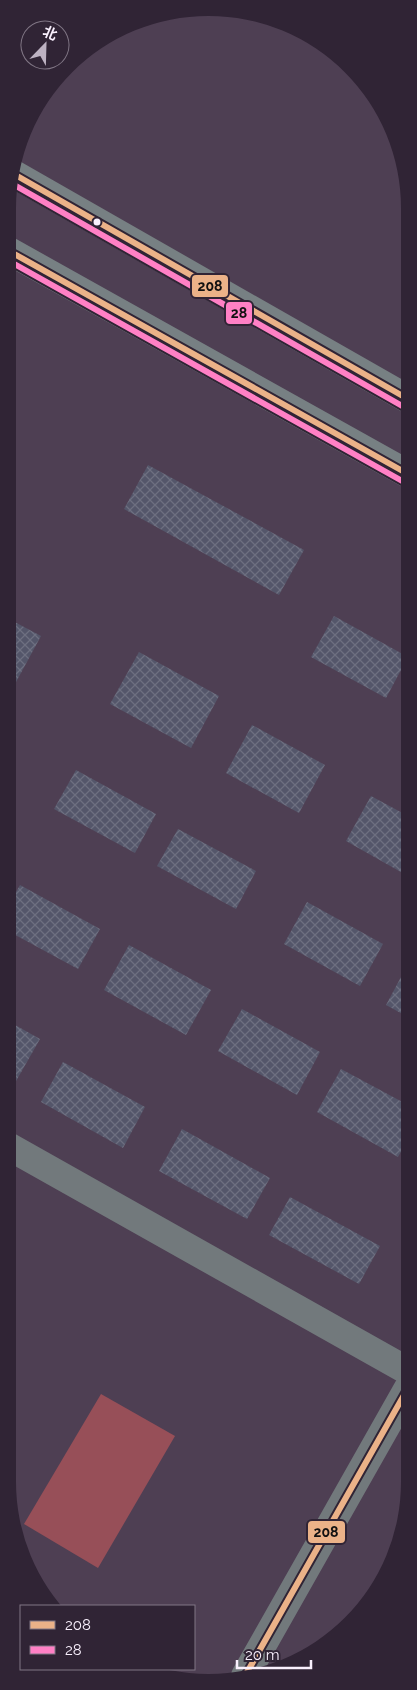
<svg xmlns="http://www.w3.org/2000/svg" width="417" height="1690" font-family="Raleway,'Noto Sans SC',sans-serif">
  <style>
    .grass { fill: #974f58 }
    .building { fill: url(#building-cross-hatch) }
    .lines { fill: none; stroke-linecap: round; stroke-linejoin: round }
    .secondary { stroke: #72797c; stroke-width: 28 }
    .primary { stroke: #778083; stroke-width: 28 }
    .bus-1-casing { stroke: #302435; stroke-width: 10 }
    .bus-2-casing { stroke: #302435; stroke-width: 10 }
    .bus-1 { stroke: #ebb288; stroke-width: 6 }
    .bus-2 { stroke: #ff80c5; stroke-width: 6 }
    .bus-dot { fill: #f9f0fd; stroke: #302435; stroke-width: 2 }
    .line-badge { stroke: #302435; stroke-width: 2 }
    .pale-badge-label { font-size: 14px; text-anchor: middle; font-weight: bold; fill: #111 }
  </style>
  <defs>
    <pattern id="building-cross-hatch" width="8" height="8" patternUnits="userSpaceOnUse" patternTransform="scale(1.25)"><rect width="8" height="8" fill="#54566a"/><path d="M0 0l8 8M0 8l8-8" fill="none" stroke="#6d6f80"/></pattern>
  </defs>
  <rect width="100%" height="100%" fill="#4e3f53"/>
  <!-- grass -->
  <path class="grass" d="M101 1394 175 1436 98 1568 24 1524Z"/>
  <!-- building -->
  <g class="building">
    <path d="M148 465 304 550 279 595 124 509Z"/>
    <path d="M334 616 408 657 386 698 311 657Z"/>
    <path d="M9 619 41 636 9 695Z"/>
    <path d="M139 652 219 696 191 748 110 704Z"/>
    <path d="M252 725 325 765 299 813 226 773Z"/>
    <path d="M76 770 156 814 135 853 54 809Z"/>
    <path d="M371 796 408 816V876L346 841Z"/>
    <path d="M178 829 256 871 236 909 157 866Z"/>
    <path d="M20 885 100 929 78 969 8 931V906Z"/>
    <path d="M307 902 383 944 360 986 284 944Z"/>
    <path d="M129 945 211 990 186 1035 104 990Z"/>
    <path d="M408 964V1017L386 1005Z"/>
    <path d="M242 1009 320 1052 297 1095 218 1051Z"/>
    <path d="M8 1021 40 1039 11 1090 8 1088Z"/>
    <path d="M63 1062 145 1107 123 1148 41 1102Z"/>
    <path d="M341 1069 408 1105V1139L398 1157 317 1112Z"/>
    <path d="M182 1129 270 1178 247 1219 159 1171Z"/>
    <path d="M290 1197 380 1246 359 1284 269 1235Z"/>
  </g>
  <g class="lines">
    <!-- secondary -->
    <g class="secondary">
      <path d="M8 1146 408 1371"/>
      <path d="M245 1676 408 1388"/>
    </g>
    <!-- primary -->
    <g class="primary">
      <path d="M12 173 408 399"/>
      <path d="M9 251 408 474"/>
    </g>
    <!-- bus-1 casing -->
    <g class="bus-1-casing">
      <g id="bus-1">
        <path d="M12 173 408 399"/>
        <path d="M9 251 408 474"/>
        <path d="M245 1676 408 1388"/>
      </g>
    </g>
    <!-- bus-2 casing -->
    <g class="bus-2-casing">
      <g id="bus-2">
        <path d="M9 182 404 407"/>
        <path d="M9 261 404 482"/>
      </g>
    </g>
    <!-- bus-1 -->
    <use href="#bus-1" class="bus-1"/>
    <!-- bus-2 -->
    <use href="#bus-2" class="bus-2"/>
  </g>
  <!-- markers -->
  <circle class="bus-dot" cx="97" cy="222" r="4.5"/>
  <!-- crop -->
  <path d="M0 0H417V1690H0ZM208 16H209A192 192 0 0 1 401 208V1482A192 192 0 0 1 209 1674H208A192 192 0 0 1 16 1482V208A192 192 0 0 1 208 16Z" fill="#302435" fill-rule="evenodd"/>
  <g class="line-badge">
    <rect x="191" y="274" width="38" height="24" rx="5" fill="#ebb288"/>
    <rect x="225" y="301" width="28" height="24" rx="5" fill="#ff80c5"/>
    <rect x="307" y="1520" width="39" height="24" rx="5" fill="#ebb288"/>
  </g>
  <g class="pale-badge-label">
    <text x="210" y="291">208</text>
    <text x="239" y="318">28</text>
    <text x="326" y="1537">208</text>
  </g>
  <!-- legend -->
  <rect x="20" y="1605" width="175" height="65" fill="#302435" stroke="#807685"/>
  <rect x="30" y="1621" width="25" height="8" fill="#ebb288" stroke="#807685"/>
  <text x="65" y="1630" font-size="15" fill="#f9f0fd">208</text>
  <rect x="30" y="1646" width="25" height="8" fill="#ff80c5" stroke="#807685"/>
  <text x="65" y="1655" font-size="15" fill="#f9f0fd">28</text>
  <!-- north arrow -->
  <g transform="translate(45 45) rotate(23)"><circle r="24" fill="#302435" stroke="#807685"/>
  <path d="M0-4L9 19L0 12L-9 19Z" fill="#bdb2c2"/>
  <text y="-8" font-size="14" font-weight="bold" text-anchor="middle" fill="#f9f0fd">北</text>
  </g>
  <!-- scale -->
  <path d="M237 1660v8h74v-8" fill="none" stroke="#f9f0fd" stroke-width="2.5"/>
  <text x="245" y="1660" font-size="15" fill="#f9f0fd" stroke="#302435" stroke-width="4" paint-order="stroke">20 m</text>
</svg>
